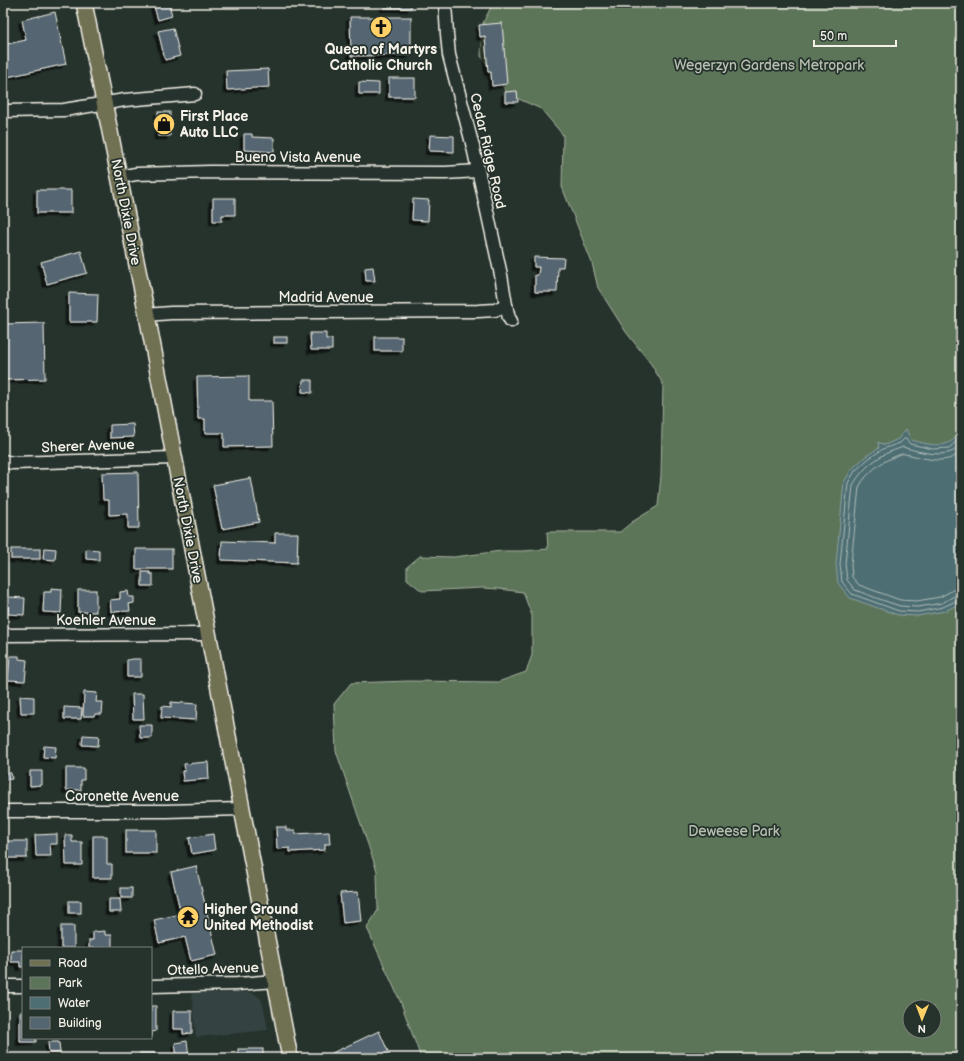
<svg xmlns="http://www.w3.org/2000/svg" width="964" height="1061" font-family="'Balsamiq Sans',sans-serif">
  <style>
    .built { fill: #344242 }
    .green { fill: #5c7459; stroke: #a8b2a0; fill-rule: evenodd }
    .water { fill: #4d6e73; stroke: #90a2a2 }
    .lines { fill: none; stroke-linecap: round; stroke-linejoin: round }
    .shore { stroke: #b1bdb9; stroke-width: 1 }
    .building { fill: #546672; stroke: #f4f1e8; filter: url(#shadow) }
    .minor-casing { stroke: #f4f1e8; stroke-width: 15 }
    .major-casing { stroke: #f4f1e8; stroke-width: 18 }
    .minor { stroke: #26332d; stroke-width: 12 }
    .major { stroke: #706f52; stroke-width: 15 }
    .labels { text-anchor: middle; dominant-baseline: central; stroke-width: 3.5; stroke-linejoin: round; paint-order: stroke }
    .poi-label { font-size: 14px; font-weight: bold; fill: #f4f1e8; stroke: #26332d; text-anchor: start }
    .park-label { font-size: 14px; fill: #b7bfaf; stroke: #26332d }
    .street-label { font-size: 14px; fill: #f4f1e8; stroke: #26332d }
  </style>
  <defs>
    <filter id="shadow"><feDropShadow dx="-3.5" dy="3.5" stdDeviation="0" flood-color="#0009"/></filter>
  </defs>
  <rect width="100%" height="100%" fill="#26332d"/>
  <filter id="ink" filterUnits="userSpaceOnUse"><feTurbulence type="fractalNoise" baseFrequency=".025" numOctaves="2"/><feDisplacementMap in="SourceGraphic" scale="8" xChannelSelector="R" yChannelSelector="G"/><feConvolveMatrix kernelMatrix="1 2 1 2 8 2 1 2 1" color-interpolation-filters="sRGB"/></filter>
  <g filter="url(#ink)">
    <!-- built -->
    <path class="built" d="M248 992 255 994 261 999 264 1008 268 1030 196 1037 192 993Z"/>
    <!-- green -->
    <path class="green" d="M493 3H961V1058H421L401 1003 367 928 378 910 377 871 336 751 334 704 351 683 409 681 498 682 526 672 532 655V616L523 592 499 589 481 588 422 591 407 579V567L420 556 454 557 501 551H523L548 549 547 532H620L632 522 658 506 661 475 663 384 651 364 626 332 598 288 592 263 562 187 563 135 541 109 508 94 481 56 483 23ZM910 1007H934V1031H910Z"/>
    <!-- water -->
    <path class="water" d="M961 427V603L945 611 918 616 898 615 850 598 838 583 836 564 844 482 852 469 866 456 879 448 878 442 885 445 898 439 906 429 911 440C931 445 953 452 961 427Z"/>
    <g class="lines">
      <!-- shore -->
      <g class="shore">
        <path d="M961 437 949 448 933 449 910 444 906 439H904L900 443 883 449 868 459 855 471 848 483 840 564 842 582 852 594 899 611 918 612 943 607 958 600H961"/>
        <path d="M961 444C958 447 955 451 951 452 939 457 915 451 903 447 898 449 891 451 885 454 871 462 861 471 853 485L845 564 847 580 855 590 882 600 900 606 918 607 942 603 956 595H961"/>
        <path d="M961 452C945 467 923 457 905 454 902 453 899 455 896 456 881 462 867 472 859 487L851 564 852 577 859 585 900 600 917 601 940 597 955 589H961"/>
      </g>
    </g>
    <!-- building -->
    <g class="building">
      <path d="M153 3H169L172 16 158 20Z"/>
      <rect x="384" y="3" width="27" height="5"/>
      <path d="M55 12 66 64 3 78V45L26 40 22 20Z"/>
      <path d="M350 17H411V55L351 56Z"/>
      <path d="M502 23 507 84 492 86 491 72H488L485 36 480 37 479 25Z"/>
      <path d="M173 28 180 56 165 60 158 31Z"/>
      <path d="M268 69 269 87 227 90 226 71Z"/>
      <rect x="389" y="78" width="26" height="19"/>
      <path d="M359 82 379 83V94H359Z"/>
      <path d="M517 91 518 102H505V92Z"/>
      <rect x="158" y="112" width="12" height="24"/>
      <path d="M244 134H252V137L274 138V152L244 150Z"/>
      <path d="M430 135 454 136V152L429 151Z"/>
      <rect x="37" y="190" width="34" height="23"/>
      <path d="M213 198H235V215H222V221H213Z"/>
      <path d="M413 199 429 200 428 221 412 220Z"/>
      <path d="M81 251 87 273 47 284 41 262Z"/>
      <path d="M534 257 564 258 563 267H558L557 292H535V275H538L539 267H534Z"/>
      <path d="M373 267 375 281H366L365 268Z"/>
      <path d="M69 293 98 294 97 322H69Z"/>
      <path d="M44 323 45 379 3 380V324Z"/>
      <path d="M310 333H326V339H332V350H311Z"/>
      <rect x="274" y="337" width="13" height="6"/>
      <rect x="375" y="337" width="27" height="14"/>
      <path d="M249 376V401H272L273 446 224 447V433H205V419H198L197 377Z"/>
      <path d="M303 380H312V393L302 392Z"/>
      <path d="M133 424 134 437 110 438V425Z"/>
      <path d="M138 472 139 528H128V514L109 515V500H103L102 473Z"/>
      <path d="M251 478 259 522 222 529 213 485Z"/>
      <path d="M275 533H298L297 563 221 560 222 541 275 543Z"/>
      <path d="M44 548 56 549 55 560 43 559Z"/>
      <rect x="11" y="549" width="29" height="10"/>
      <path d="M86 549 99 550V560L86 559Z"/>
      <rect x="136" y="549" width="36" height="20"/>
      <path d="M142 572H150V574H153V586H142Z"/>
      <path d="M51 588 62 589 61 613 43 612 44 592H51Z"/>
      <rect x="78" y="590" width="18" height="22"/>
      <path d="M128 591 129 597H134V603L129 604 130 611 111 612 110 600 120 599V592Z"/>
      <path d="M9 597 25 598 24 615 8 614Z"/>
      <path d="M10 656H19V659L27 660 25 681 8 680Z"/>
      <path d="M133 659H141V677H127V660Z"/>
      <path d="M84 692 97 693 96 702H103L102 714H95L94 716H83Z"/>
      <path d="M132 694H143L144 719H133Z"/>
      <path d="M20 696 34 697V713H21Z"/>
      <path d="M171 702 197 704 196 720 161 718 162 706 171 707Z"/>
      <path d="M64 707 82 708 81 719H64Z"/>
      <path d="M139 725H152V738H140Z"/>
      <path d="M83 735 99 736 98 746 82 745Z"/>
      <path d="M44 746 56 747 55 758 43 757Z"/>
      <path d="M208 762 209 779 183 781 182 771H185L184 764Z"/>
      <path d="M66 768H84V780H81V790H66Z"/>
      <path d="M30 771H42V785L30 786Z"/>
      <path d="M3 773H11L12 779 3 780Z"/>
      <path d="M276 827H286V830H295V834L329 832 330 844H325V850L290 852V848L277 849Z"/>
      <rect x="126" y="830" width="30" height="23"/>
      <path d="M57 834V844H50L51 856H36L35 835Z"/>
      <path d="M213 834 215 850 192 854 189 838Z"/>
      <path d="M65 835H72V842H82V865H66Z"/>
      <path d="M93 836H107V864H112V878H93Z"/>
      <rect x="6" y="841" width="21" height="17"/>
      <path d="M196 866 217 955 191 961 185 937 159 943 154 920 181 914 171 872Z"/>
      <rect x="121" y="888" width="11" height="10"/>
      <path d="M358 892 361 921 343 923 340 893Z"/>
      <path d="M109 899H120L121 912H109Z"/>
      <rect x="69" y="901" width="12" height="12"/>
      <rect x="61" y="926" width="13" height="22"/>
      <path d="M105 931V935H112V948H89V940H93V932Z"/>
      <path d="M11 950H23V967H20V962H11Z"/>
      <path d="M151 1006H156V1031L152 1032V1037H151Z"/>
      <path d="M173 1011H192V1033L183 1034V1029H173Z"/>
      <path d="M20 1012H23V1038H36V1042H20Z"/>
      <path d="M379 1031 391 1058H332L330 1054Z"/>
      <path d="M187 1041 189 1057 177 1058 175 1043Z"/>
      <path d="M48 1042H59L60 1053H49Z"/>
      <rect x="238" y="1049" width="25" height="9"/>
      <rect x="140" y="1053" width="15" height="5"/>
    </g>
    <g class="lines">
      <!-- minor casing -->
      <g class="minor-casing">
        <g id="minor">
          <path d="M445 3 447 34 449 55 473 147 501 275 506 305 509 318 511 321"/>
          <path d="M3 111 64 110 125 100 195 94"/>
          <path d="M119 177 136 174 210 172 445 173 478 171"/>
          <path d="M146 315 171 313 478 311 495 310 506 305"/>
          <path d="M3 461 13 463 174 458"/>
          <path d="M3 635 208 634"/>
          <path d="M3 811H166L242 809"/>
          <path d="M3 986H23"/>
          <path d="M151 986 237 984 276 981"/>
        </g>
      </g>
      <!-- major casing -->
      <g class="major-casing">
        <path id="major" d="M84 3 145 305 290 1058"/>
      </g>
      <!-- minor -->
      <use href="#minor" class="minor"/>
      <!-- major -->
      <use href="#major" class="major"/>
    </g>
  </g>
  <!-- icons -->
  <defs>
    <g id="church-disc" transform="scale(1.15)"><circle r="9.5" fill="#ffd166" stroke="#26332d"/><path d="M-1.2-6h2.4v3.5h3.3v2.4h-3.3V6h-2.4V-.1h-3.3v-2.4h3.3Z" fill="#111"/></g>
    <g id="shop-disc" transform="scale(1.15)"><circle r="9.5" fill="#ffd166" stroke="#26332d"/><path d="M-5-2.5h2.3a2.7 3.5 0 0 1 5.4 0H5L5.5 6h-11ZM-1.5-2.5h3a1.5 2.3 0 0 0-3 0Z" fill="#111"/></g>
    <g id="temple-disc" transform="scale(1.15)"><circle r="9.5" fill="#ffd166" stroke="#26332d"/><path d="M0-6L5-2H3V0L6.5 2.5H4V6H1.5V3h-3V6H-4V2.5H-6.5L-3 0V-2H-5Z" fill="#111"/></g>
  </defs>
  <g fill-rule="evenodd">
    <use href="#church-disc" x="381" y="27"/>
    <use href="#shop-disc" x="164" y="124"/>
    <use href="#temple-disc" x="188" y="917"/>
  </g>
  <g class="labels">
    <!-- poi labels -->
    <g class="poi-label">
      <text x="381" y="49" text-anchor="middle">Queen of Martyrs<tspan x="381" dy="16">Catholic Church</tspan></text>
      <text x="180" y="116">First Place<tspan x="180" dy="16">Auto LLC</tspan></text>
      <text x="204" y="909">Higher Ground<tspan x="204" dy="16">United Methodist</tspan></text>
    </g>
    <!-- park labels -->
    <g class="park-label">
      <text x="769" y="65">Wegerzyn Gardens Metropark</text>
      <text x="734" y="831">Deweese Park</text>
    </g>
    <!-- street labels -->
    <g class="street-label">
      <text transform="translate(488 151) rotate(77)">Cedar Ridge Road</text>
      <text x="298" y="157">Bueno Vista Avenue</text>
      <text transform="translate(126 212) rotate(79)">North Dixie Drive</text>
      <text x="326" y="297">Madrid Avenue</text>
      <text transform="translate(88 446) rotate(-2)">Sherer Avenue</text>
      <text transform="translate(188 530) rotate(79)">North Dixie Drive</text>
      <text x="106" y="620">Koehler Avenue</text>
      <text x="122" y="796">Coronette Avenue</text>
      <text transform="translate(213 969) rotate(-2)">Ottello Avenue</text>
    </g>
  </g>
  <!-- margin -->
  <rect width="964" height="1061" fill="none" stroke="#26332d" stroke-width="16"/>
  <rect x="8" y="8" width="948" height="1045" fill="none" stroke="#f4f1e8" stroke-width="1.5" filter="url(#ink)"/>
  <!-- legend -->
  <rect x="22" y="947" width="130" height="92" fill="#26332d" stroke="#787f78"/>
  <rect x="30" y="960" width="20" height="6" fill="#706f52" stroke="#787f78"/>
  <text x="58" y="967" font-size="12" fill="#f4f1e8">Road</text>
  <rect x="30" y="977" width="20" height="12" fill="#5c7459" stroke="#787f78"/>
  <text x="58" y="987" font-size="12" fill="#f4f1e8">Park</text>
  <rect x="30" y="997" width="20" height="12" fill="#4d6e73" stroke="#787f78"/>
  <text x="58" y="1007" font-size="12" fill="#f4f1e8">Water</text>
  <rect x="30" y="1017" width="20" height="12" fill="#546672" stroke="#787f78"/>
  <text x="58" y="1027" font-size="12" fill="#f4f1e8">Building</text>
  <!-- north arrow -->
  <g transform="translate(922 1019) rotate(181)"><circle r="19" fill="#26332d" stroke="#787f78"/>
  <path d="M0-3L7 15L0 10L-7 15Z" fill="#ffd166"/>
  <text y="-6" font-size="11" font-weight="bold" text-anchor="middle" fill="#f4f1e8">N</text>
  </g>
  <!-- scale -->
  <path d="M814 40v6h82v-6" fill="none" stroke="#f4f1e8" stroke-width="2"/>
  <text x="820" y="40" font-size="12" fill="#f4f1e8" stroke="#26332d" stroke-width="3" paint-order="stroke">50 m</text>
</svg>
